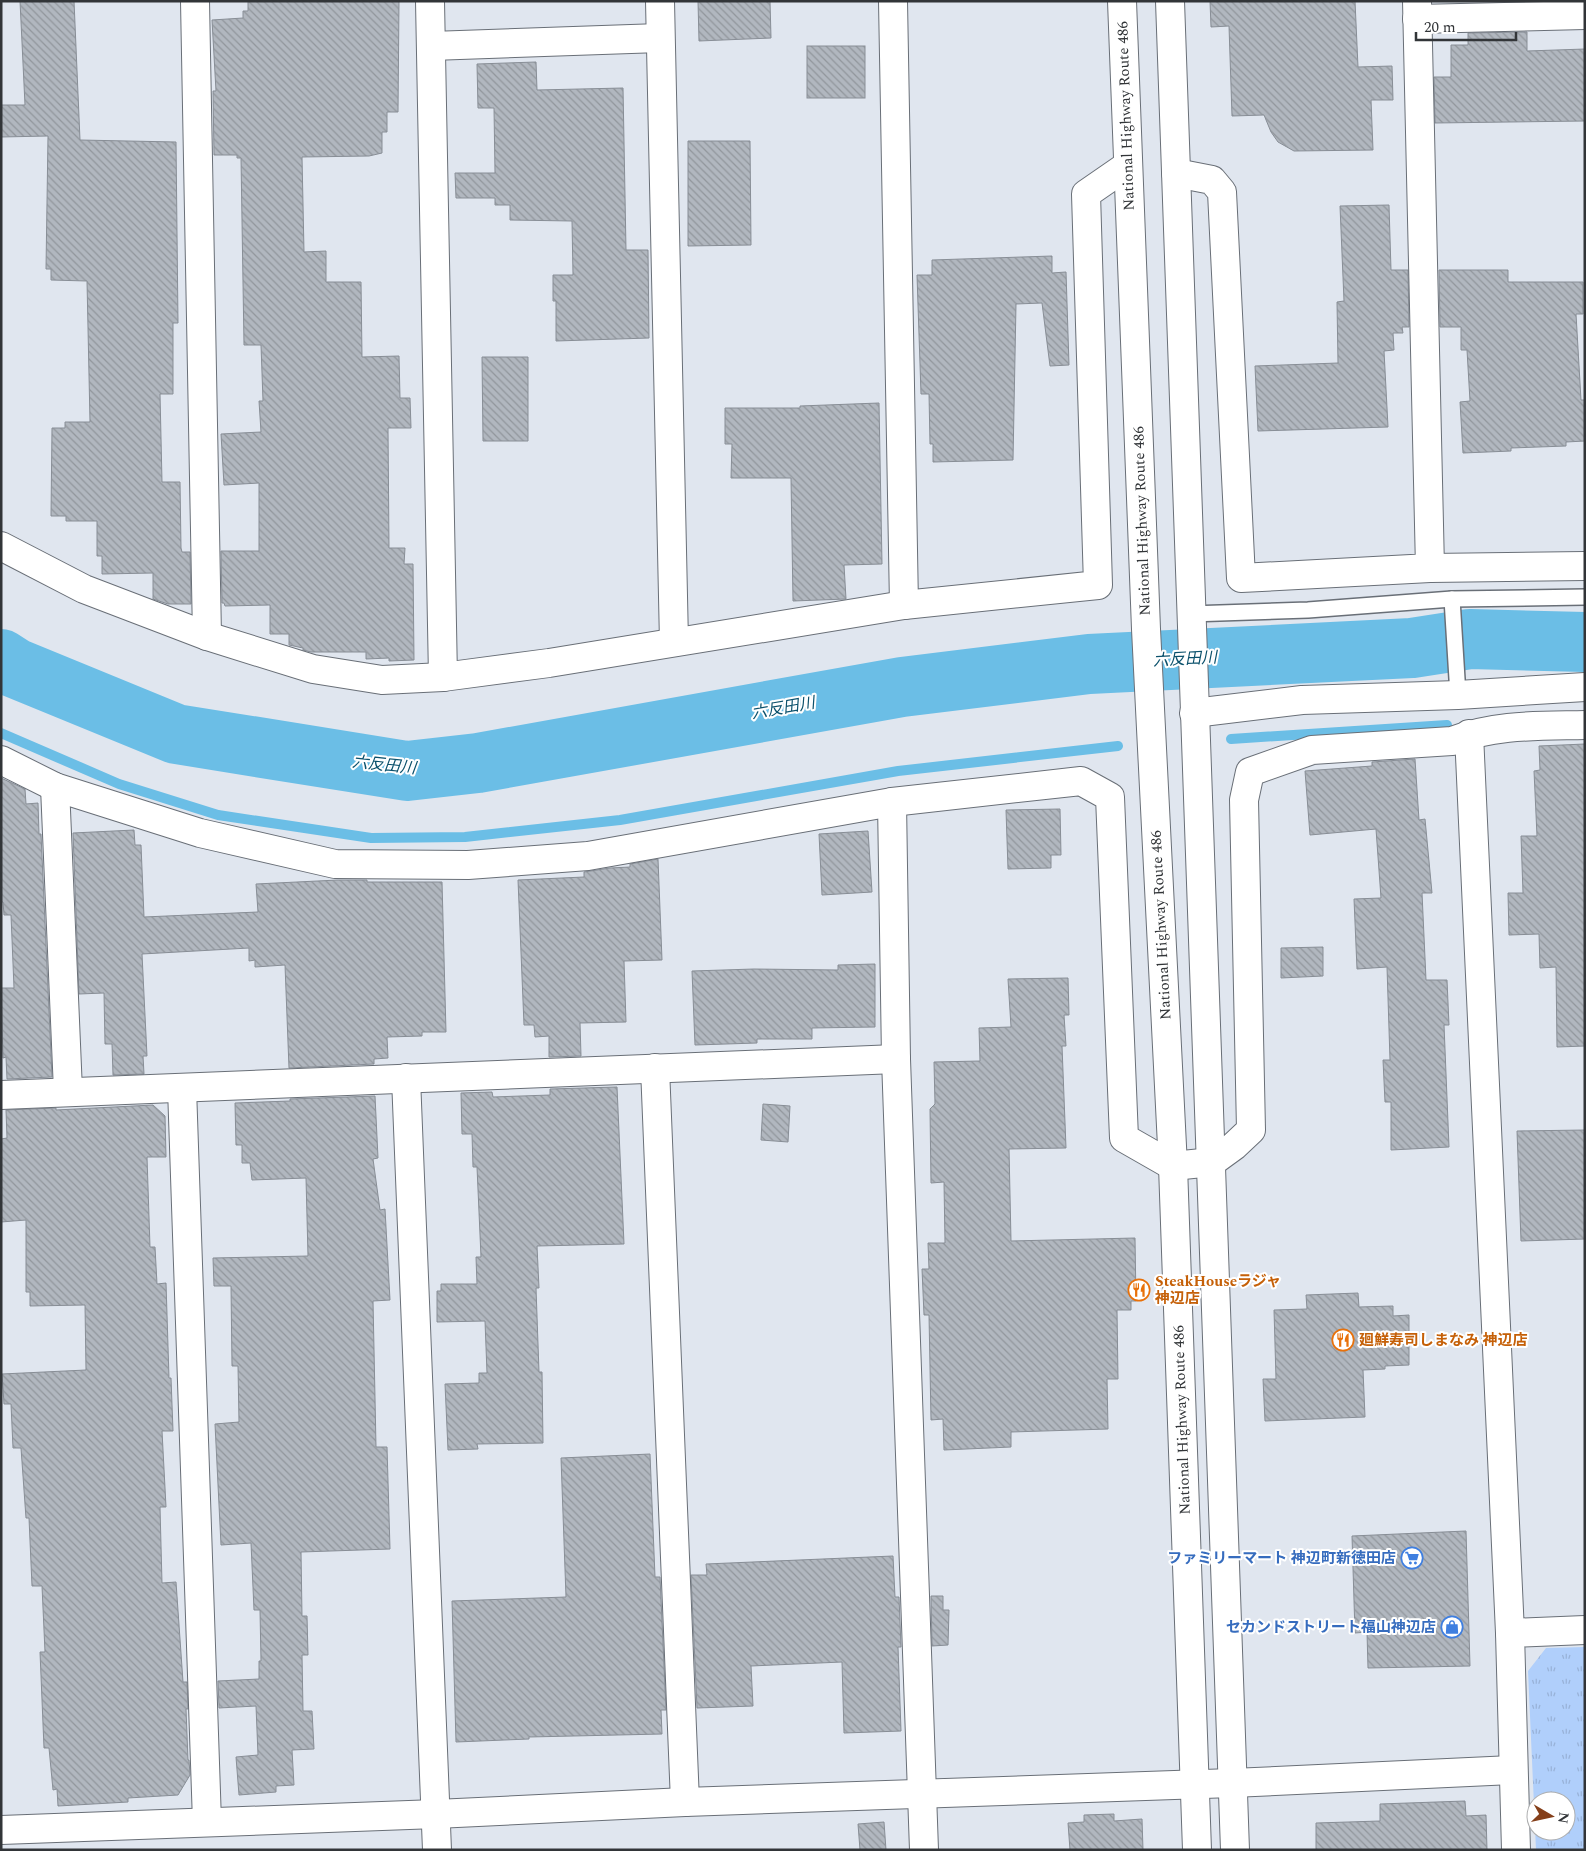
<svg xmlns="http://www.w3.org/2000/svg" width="1586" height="1851" font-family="Spectral,'Noto Sans JP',serif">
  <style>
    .park { fill: url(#park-tufts); fill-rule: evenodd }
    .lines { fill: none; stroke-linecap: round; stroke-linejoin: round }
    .stream { stroke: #6bbee6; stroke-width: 10 }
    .river { stroke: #6bbee6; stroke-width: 60 }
    .building { fill: url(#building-back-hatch); stroke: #888e96 }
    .service-casing { stroke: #696f77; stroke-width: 18 }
    .minor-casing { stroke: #696f77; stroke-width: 30 }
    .tertiary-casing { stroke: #696f77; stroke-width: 30 }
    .trunk-casing { stroke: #696f77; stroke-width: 30 }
    .service { stroke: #fff; stroke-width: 15 }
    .minor { stroke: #fff; stroke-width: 28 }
    .tertiary { stroke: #fff; stroke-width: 28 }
    .trunk { stroke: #fff; stroke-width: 28 }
    .labels { text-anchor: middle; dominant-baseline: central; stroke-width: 4; stroke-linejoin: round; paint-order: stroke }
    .street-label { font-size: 15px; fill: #323538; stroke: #fff }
    .food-label { font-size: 15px; font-weight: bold; fill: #c56008; stroke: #fff; text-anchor: start }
    .shop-label { font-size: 15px; font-weight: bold; fill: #366cbe; stroke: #fff; text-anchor: end }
    .water-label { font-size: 16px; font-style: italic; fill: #0b516c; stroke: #fff }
  </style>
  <defs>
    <pattern id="park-tufts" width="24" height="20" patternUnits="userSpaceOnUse" patternTransform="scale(1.25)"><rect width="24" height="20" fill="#b0cffb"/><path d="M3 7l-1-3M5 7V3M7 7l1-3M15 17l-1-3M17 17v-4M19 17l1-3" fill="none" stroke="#98b2d8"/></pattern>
    <pattern id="building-back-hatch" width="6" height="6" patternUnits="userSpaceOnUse" patternTransform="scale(1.25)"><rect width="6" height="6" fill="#b1b7bf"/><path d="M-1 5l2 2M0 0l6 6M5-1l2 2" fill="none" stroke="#91969c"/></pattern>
  </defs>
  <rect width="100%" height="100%" fill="#e0e6ef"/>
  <!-- park -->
  <path class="park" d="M1585 1647V1850H1536L1528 1671 1546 1648ZM1536 1801H1566V1831H1536Z"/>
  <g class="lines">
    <!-- stream -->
    <g class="stream">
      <path d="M1 733 119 784 218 815 371 838 465 837 620 820 898 771 1118 746"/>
      <path d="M1231 739 1447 725"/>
    </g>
    <!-- river -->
    <path class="river" d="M1 659 15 668 176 734 407 771 478 763 902 687 1089 664 1412 648 1470 639 1585 642"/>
  </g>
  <!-- building -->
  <g class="building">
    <path d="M20 1H74L80 140 176 142 178 323H173V394H160L162 482H180L181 548 182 552H190L191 604H168L153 599V573L102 574V556H97V521H66V516H51L52 428H65V422H90L87 281 51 280V269H46L48 136 1 137V105H25Z"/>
    <path d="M248 1H399L398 112H387V132H382V153L369 156 302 157 304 252 326 251V282H361L362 357 399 356 400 398H410L411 428H388L389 548H405L404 564H413L414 660 389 661V658L366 659V652H311L303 650V648L289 645V634H270V605L225 606 224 603H222L221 551H259V483L224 485 221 434 261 432 259 401H263L261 345H244L241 158H237V155H214L213 91H216L212 20 243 18V11H248Z"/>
    <path d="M698 1H770L771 38 699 41Z"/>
    <path d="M1210 1H1355L1358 67 1392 66 1393 100H1371L1373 150 1294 151 1278 142 1271 132 1264 115 1232 116 1229 26 1211 27Z"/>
    <path d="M1527 32V51L1585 49V121L1435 123 1434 77H1451V45H1468V33Z"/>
    <rect x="807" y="46" width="58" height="52"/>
    <path d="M536 62 537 90 623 88 626 250H648L649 338 556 341V301H553V275H573L572 221 510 220V205H495V198H456L455 173H495L494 108H478L477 64Z"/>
    <path d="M688 141H750L751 245 688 246Z"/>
    <path d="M1389 205 1391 270H1408L1409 327H1402L1403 333H1393L1394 350 1384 351 1388 427 1258 431 1255 366 1338 363 1337 302 1344 301 1340 206Z"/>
    <path d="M1052 256V273L1066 272 1069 365 1050 366 1042 303 1016 304 1013 460 933 462V444H930L929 394H921L917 275H932V260Z"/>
    <path d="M1439 270H1508V282H1583V314H1576L1581 400H1585V441L1566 442V446L1511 448V451L1463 453 1460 402 1470 401 1467 350H1461V327H1440Z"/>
    <path d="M482 357H528V441H483Z"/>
    <path d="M879 403 882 564 844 565 846 599 793 601 791 478H731L732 444H725V408H800V406Z"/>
    <path d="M1585 744V1046L1557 1047 1556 967 1540 968 1539 934 1509 935 1508 893H1523L1521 836H1537L1534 771 1540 770 1539 746Z"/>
    <path d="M1415 759 1419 820 1425 819 1432 893H1422L1426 980H1447L1449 1025H1444L1449 1147 1391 1150V1102H1385L1383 1060H1390L1387 967 1357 969 1354 899 1381 898 1376 829 1310 835 1305 771 1372 766V762Z"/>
    <path d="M1 778 25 789 26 804 38 803 39 834H41L52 1077 7 1079 6 1057 3 1058 1 988H14L11 915H4L3 902H1Z"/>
    <path d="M1060 809 1061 855H1051V868L1008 869 1006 810Z"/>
    <path d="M134 830 135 845H141L144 917 258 912 256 884 338 880H367V882H442L446 1032H422V1036L387 1037 388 1058 374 1059V1064L289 1068 285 965 255 967V960L249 961V948L142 954 147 1056H143L144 1074 113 1075 112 1044H105L104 993 79 994 73 833Z"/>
    <path d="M868 831 872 892 822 895 819 834Z"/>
    <path d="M658 859 662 960 624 961 626 1022 580 1023 581 1056 549 1057V1036L535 1037 534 1025H524L518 880 584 877V872L610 868 630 867V864Z"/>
    <path d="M1323 947V976L1281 978V948Z"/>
    <path d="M875 964V1027L812 1028V1039H757V1043L695 1045 692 971 754 969 838 970V965Z"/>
    <path d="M1068 978 1069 1015H1064L1066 1046H1062L1066 1148 1009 1149 1011 1241 1135 1238 1136 1301H1131V1310H1117L1118 1379H1107L1108 1429 1011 1432V1447L944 1450 943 1419 931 1420 929 1315H924L922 1269H929L928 1243H945L944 1182 931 1183 930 1109 935 1104 934 1062 980 1061 979 1028 1011 1027 1008 979Z"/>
    <path d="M617 1087 624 1244 537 1246 539 1288H536L539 1372H542L543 1443 477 1444 478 1449 448 1450 445 1384 479 1383V1373H487L485 1321 437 1322V1291H441V1284H477L476 1257H481L477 1167H473L472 1134H462L461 1093 492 1092 493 1097 550 1095V1089Z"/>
    <path d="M375 1096 378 1158 373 1159 380 1210 385 1209 390 1300 373 1301 376 1447H387L390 1549 301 1552 302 1616H307L308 1655H302L303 1711H312L314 1749 292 1750 294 1785 276 1786V1792L239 1795 236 1757 258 1755 256 1706 219 1708 218 1681 259 1679V1661H261L260 1610H254L251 1543 221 1545 215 1424 239 1422 238 1366H232L231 1286H214L213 1258 308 1256 306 1178 252 1180 250 1163H242V1145H236L235 1103 290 1101V1099Z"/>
    <path d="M763 1104 790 1106 788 1142 761 1140Z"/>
    <path d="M153 1105 165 1116 166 1157H147L150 1247H155L157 1284 166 1283 169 1378H171L173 1431H162L166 1507H160L162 1583 176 1582 183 1682H187L188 1709H186L188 1760H189L190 1775 178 1795 128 1798V1802L58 1806 57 1789 53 1790 49 1748H44L40 1652H45L42 1586H32L29 1518H26L21 1448H13L11 1404H4L2 1374 86 1370 85 1305 30 1306V1292H26V1220L1 1222V1139L7 1138 6 1110 56 1108V1110Z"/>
    <path d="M1585 1130V1239L1521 1241 1517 1131Z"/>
    <path d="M1358 1293 1359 1307 1393 1306V1316L1409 1315V1365L1385 1366V1369L1363 1370 1365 1417 1265 1421 1263 1379H1276L1274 1310 1307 1309 1306 1295Z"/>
    <path d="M650 1454 655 1577H660L666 1710H661L662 1734 529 1737V1739L456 1742 452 1601 566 1597 561 1458Z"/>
    <path d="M1466 1531 1470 1666 1368 1668 1367 1632 1355 1633 1352 1536Z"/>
    <path d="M893 1556 895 1597H899L901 1647H898L901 1731 844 1733 842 1662 751 1666 753 1706 697 1708 691 1575H707L706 1564Z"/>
    <path d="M931 1596H943V1610H949L948 1645 932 1646Z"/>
    <path d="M1465 1801 1466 1816 1486 1815 1487 1850H1316V1823L1380 1821V1804Z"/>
    <path d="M1114 1814V1821L1142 1819 1143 1850H1070L1068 1823 1084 1822V1815Z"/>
    <path d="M884 1822 886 1850H860L858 1824Z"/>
  </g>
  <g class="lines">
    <!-- service casing -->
    <g class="service-casing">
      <g id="service">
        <path d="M1452 599 1458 695"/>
        <path d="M1190 614 1308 610 1452 599 1585 597"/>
      </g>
    </g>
    <!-- minor casing -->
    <g class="minor-casing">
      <g id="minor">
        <path d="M195 1 207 636"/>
        <path d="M430 1 443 677"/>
        <path d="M660 1 674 642"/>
        <path d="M893 1 904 605"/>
        <path d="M1417 19 1585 15"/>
        <path d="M431 46 660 38"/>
        <path d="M1176 173 1212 180 1222 192 1241 578 1430 568 1417 1"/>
        <path d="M1 546 84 589 207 636 313 669 382 680 443 677 549 663 904 605 1098 585 1086 194 1128 165"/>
        <path d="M1430 568 1585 566"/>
        <path d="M1194 713 1302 700 1458 695 1585 687"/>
        <path d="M1469 734 1510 1633 1516 1850"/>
        <path d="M1 760 55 787 200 833 335 864 468 865 588 856 892 802 1081 781 1110 797 1124 1138 1173 1166 1212 1162 1234 1146 1251 1130 1244 800 1250 772 1312 750 1452 741C1494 724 1540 726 1585 725"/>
        <path d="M55 787 68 1091"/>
        <path d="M892 802 896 1059 924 1850"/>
        <path d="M655 1068 685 1802"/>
        <path d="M406 1078 437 1850"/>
        <path d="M182 1088 207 1822"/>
        <path d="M1 1095 896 1059"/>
        <path d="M1510 1633 1585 1630"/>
      </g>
    </g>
    <!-- tertiary casing -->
    <g class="tertiary-casing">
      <path id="tertiary" d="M1 1830 436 1814 685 1802 1232 1783 1512 1770"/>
    </g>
    <!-- trunk casing -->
    <g class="trunk-casing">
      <g id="trunk">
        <path d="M1122 1 1146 629 1173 1166 1197 1850"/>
        <path d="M1170 1 1235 1850"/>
      </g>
    </g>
    <!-- service -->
    <use href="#service" class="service"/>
    <!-- minor -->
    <use href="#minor" class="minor"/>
    <!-- tertiary -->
    <use href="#tertiary" class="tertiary"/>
    <!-- trunk -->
    <use href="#trunk" class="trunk"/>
  </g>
  <!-- icons -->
  <defs>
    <g id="restaurant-ring" transform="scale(1.125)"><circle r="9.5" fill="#fff" stroke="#e8710a" stroke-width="1.5"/><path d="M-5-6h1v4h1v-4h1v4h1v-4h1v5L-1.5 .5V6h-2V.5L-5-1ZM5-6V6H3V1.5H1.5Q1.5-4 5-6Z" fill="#e8710a"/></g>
    <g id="supermarket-ring" transform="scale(1.125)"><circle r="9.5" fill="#fff" stroke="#3f7fe0" stroke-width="1.5"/><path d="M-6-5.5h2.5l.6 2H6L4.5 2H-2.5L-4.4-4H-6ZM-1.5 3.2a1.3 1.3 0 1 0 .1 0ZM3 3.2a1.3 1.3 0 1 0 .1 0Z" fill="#3f7fe0"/></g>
    <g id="shop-ring" transform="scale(1.125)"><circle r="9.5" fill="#fff" stroke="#3f7fe0" stroke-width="1.5"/><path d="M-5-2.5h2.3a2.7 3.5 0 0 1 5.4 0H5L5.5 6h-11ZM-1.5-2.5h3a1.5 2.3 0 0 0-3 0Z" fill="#3f7fe0"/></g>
  </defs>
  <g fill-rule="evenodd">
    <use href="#restaurant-ring" x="1139" y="1290"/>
    <use href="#restaurant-ring" x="1343" y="1340"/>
    <use href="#supermarket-ring" x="1412" y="1558"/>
    <use href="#shop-ring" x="1452" y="1627"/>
  </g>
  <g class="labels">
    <!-- street labels -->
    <g class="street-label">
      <text transform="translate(1126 116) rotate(-92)">National Highway Route 486</text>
      <text transform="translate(1142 521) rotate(-92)">National Highway Route 486</text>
      <text transform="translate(1161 925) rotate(-93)">National Highway Route 486</text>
      <text transform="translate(1182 1420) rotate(-92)">National Highway Route 486</text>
    </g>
    <!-- food labels -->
    <g class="food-label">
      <text x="1155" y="1281">SteakHouseラジャ<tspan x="1155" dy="17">神辺店</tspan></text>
      <text x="1359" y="1340">廻鮮寿司しまなみ 神辺店</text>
    </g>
    <!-- shop labels -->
    <g class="shop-label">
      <text x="1396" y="1558">ファミリーマート 神辺町新徳田店</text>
      <text x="1436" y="1627">セカンドストリート福山神辺店</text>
    </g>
    <!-- water labels -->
    <g class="water-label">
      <text transform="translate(1185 659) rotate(-3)">六反田川</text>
      <text transform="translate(783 708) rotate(-10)">六反田川</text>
      <text transform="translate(384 765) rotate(6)">六反田川</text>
    </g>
  </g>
  <!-- border -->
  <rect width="1586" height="1851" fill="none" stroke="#323538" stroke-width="5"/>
  <!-- north arrow -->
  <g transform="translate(1551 1816) rotate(99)"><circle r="24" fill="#ffffff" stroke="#adaeaf"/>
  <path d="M0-4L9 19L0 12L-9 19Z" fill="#853f1a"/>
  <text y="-8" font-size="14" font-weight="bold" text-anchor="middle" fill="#323538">N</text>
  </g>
  <!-- scale -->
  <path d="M1416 32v8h100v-8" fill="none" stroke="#323538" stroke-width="2.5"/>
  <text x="1424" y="32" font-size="15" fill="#323538" stroke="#ffffff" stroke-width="4" paint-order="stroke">20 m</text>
</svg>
